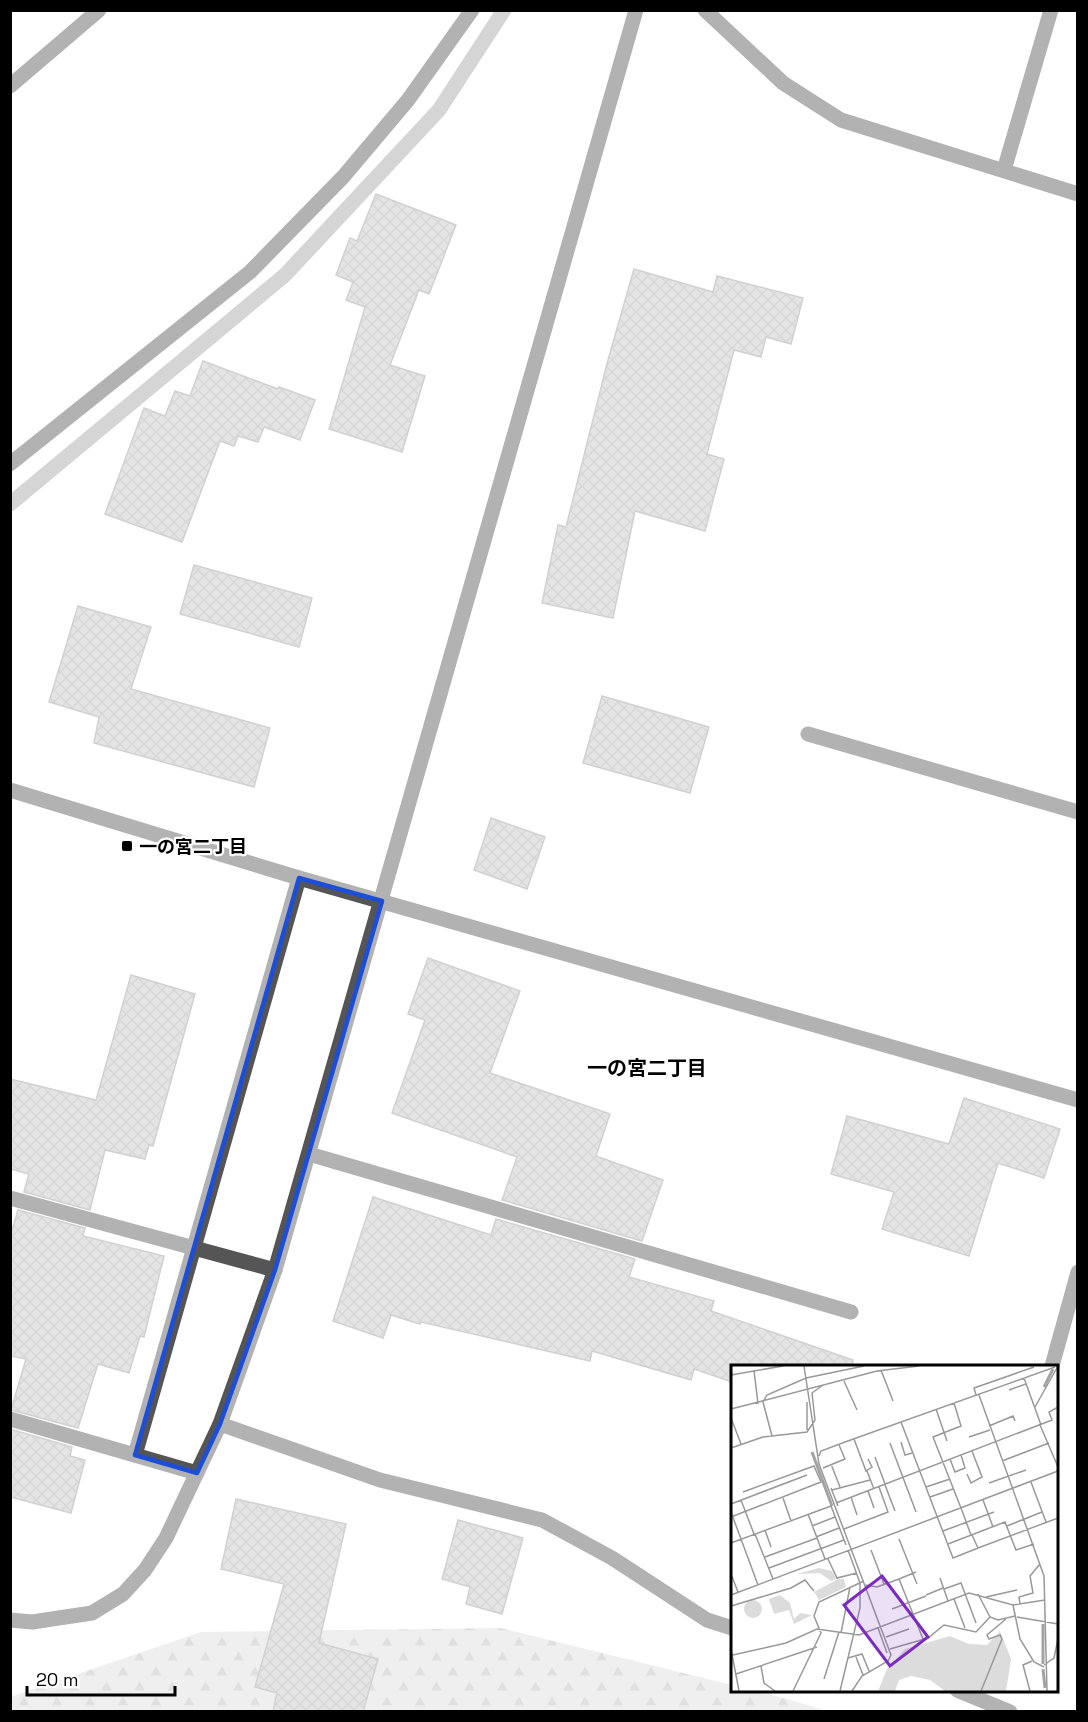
<svg xmlns="http://www.w3.org/2000/svg" width="1088" height="1722" font-family="'Space Grotesk','Noto Sans JP',sans-serif">
  <style>
    .forest { fill: url(#forest-firs) }
    .lines { fill: none; stroke-linecap: round; stroke-linejoin: round }
    .stream { stroke: #a3a3a3; stroke-width: 15 }
    .building { fill: url(#building-cross-hatch); stroke: #999; stroke-width: 1.5 }
    .minor { stroke: #555; stroke-width: 15 }
    .marked { fill: none; stroke: #1d4ed8; stroke-width: 4.5; stroke-linejoin: round }
    .poi-dot { fill: #000; stroke: #fff; stroke-width: 2 }
    .labels { text-anchor: middle; dominant-baseline: central; stroke-width: 4.5; stroke-linejoin: round; paint-order: stroke }
    .poi-label { font-size: 18px; font-weight: bold; fill: #000; stroke: #fff; text-anchor: start }
    .neighbourhood-label { font-size: 20px; font-weight: bold; fill: #000; stroke: #fff }
    .inset-river { fill: none; stroke: #a3a3a3; stroke-width: 3 }
    .inset-road { fill: none; stroke: #999; stroke-width: 1.5 }
    .view { fill: #7b2cbf; fill-opacity: 0.15; stroke: #7b2cbf; stroke-width: 3 }
    .inset-edge { fill: none; stroke: #000; stroke-width: 3 }
  </style>
  <defs>
    <pattern id="forest-firs" width="22" height="20" patternUnits="userSpaceOnUse" patternTransform="scale(1.5)"><rect width="22" height="20" fill="#dcdcdc"/><path d="M5 1l3.5 6h-7zM16 11l3.5 6h-7z" fill="#bbb"/></pattern>
    <pattern id="building-cross-hatch" width="8" height="8" patternUnits="userSpaceOnUse" patternTransform="scale(1.5)"><rect width="8" height="8" fill="#c4c4c4"/><path d="M0 0l8 8M0 8l8-8" fill="none" stroke="#a7a7a7"/></pattern>
  </defs>
  <rect width="100%" height="100%" fill="#fff"/>
  <!-- forest -->
  <path class="forest" d="M501 1628 732 1685V1690C765 1691 795 1701 826 1711L11 1712 10 1697 201 1632Z"/>
  <g class="lines">
    <!-- stream -->
    <path class="stream" d="M10 504 285 275 439 110 504 10"/>
  </g>
  <!-- building -->
  <g class="building">
    <path d="M376 194 456 225 429 294 419 290 390 365 425 376 402 452 329 429 365 307 346 300 353 282 336 275 350 238 357 241Z"/>
    <path d="M634 269 713 292 717 276 803 298 791 344 766 337 761 357 734 350 707 454 724 459 705 531 635 511 613 618 542 603 558 525 566 527 608 360Z"/>
    <path d="M203 361 278 389 279 387 315 400 300 440 264 427 258 442 238 436 234 446 220 441 182 542 105 514 144 408 165 416 175 391 190 396Z"/>
    <path d="M194 565 312 598 299 647 180 614Z"/>
    <path d="M78 606 151 627 131 689 270 728 254 787 94 743 99 717 49 702Z"/>
    <path d="M602 696 709 727 690 793 583 763Z"/>
    <path d="M491 818 545 837 527 889 474 870Z"/>
    <path d="M428 958 520 991 490 1073 610 1114 596 1156 663 1180 642 1241 502 1200 517 1157 392 1113 425 1020 408 1014Z"/>
    <path d="M131 975 195 994 153 1146 149 1145 145 1159 105 1150 90 1210 24 1192 29 1174 10 1169V1079L96 1100Z"/>
    <path d="M964 1098 1060 1129 1044 1178 998 1163 969 1256 882 1229 894 1192 831 1174 847 1116 949 1144Z"/>
    <path d="M373 1197 491 1235 496 1219 635 1259 629 1277 714 1301 711 1311 853 1360 852 1366H732V1382L694 1369 691 1380 592 1351 590 1361 421 1322 420 1324 391 1315 383 1338 333 1321Z"/>
    <path d="M18 1210 85 1228 83 1236 164 1256 144 1337 140 1336 129 1373 98 1364 78 1428 11 1410 26 1359 10 1356V1237Z"/>
    <path d="M10 1429 72 1447 70 1456 85 1460 71 1513 10 1497Z"/>
    <path d="M236 1499 346 1524 319 1643 378 1659 363 1712H273L277 1693 255 1687 284 1584 221 1569Z"/>
    <path d="M458 1520 523 1538 502 1614 466 1604 470 1587 442 1579Z"/>
  </g>
  <g class="lines">
    <!-- minor -->
    <g class="minor">
      <path d="M705 10 783 83 841 120 1078 194"/>
      <path d="M10 86 99 10"/>
      <path d="M1004 170 1051 10"/>
      <path d="M10 464 250 272 343 177 408 100 472 10"/>
      <path d="M808 734 1078 812"/>
      <path d="M10 790 299 878 1078 1100"/>
      <path d="M309 1154 851 1312"/>
      <path d="M10 1198 275 1270"/>
      <path d="M1052 1366 1078 1272"/>
      <path d="M10 1419 197 1473"/>
      <path d="M220 1424 380 1480 542 1520 612 1558 707 1620 732 1628"/>
      <path d="M135 1455 299 878"/>
      <path d="M10 1620 32 1622 92 1613 123 1594 145 1570 166 1538 220 1424 275 1270 636 10"/>
      <path d="M957 1690 1010 1712"/>
    </g>
  </g>
  <!-- marked area -->
  <path d="M0 0H1088V1722H0ZM299 878 382 901 275 1270 220 1424 197 1473 135 1455Z" fill="#fff" fill-opacity=".55" fill-rule="evenodd"/>
  <path class="marked" d="M299 878 382 901 275 1270 220 1424 197 1473 135 1455Z"/>
  <!-- markers -->
  <rect class="poi-dot" x="121" y="840" width="12" height="12" rx="3"/>
  <g class="labels">
    <!-- poi labels -->
    <g class="poi-label">
      <text x="139" y="846">一の宮二丁目</text>
    </g>
    <!-- neighbourhood labels -->
    <g class="neighbourhood-label">
      <text x="647" y="1068">一の宮二丁目</text>
    </g>
  </g>
  <!-- overview -->
  <g transform="translate(731 1365)">
    <rect width="327" height="327" fill="#fff"/>
    <path d="M13 244a9 9 0 1 1 18 0a9 9 0 1 1-18 0Z" fill="#dcdcdc"/>
    <path d="M88 203 101 206 105 214 100 216 89 208 66 209ZM49 230 59 238 63 254 69 248 81 250 63 259 58 245 43 249 38 234ZM269 266 280 294 275 326H214L199 315 180 311 168 315 164 326H147L156 304 174 284 219 271 238 279 256 280Z" fill="#dcdcdc"/>
    <path d="M107 214H113L115 222 88 235 83 227Z" fill="#dcdcdc"/>
    <path class="inset-river" d="M313 22 322 4M81 87 101 141M312 299V259M312 304 314 323"/>
    <path class="inset-road" d="M73 1 88 99 160 290 157 296 131 311 121 326M23 5 27 39M150 5 162 36M0 10 52 1M293 13 310 60M113 16 126 45M278 25 295 19M245 30 243 23 303 2M248 30 313 211 316 326M223 38 230 61 202 72 230 143M304 42 327 1M0 44 146 6 188 1M205 44 216 76M0 53 10 79M170 57 222 193 247 183 241 170M309 60 327 102M258 61 282 51 284 56M76 65V37M41 71 32 37 36 30 75 13 133 1M238 72 259 65M123 74 135 106 141 102 137 94M170 77 174 90 181 88M159 78 185 147M0 83 32 72 76 67 84 55 81 28 92 20M88 91 90 86 114 77 324 2M144 92 154 119M219 94 224 107 234 103 230 90M271 96 318 78M100 99 109 122M92 103 114 94 108 80M136 106 143 124M236 109 240 118 251 112 241 86M300 117 315 157M258 118 295 105M154 120 164 146M195 122 219 114M100 123 107 141M101 125 139 115M137 126 143 143M120 132 126 150M199 132 222 124M52 133 60 156M10 135 23 169M252 135 262 162M105 138 321 55 318 47 327 42M0 139 76 110M230 143 240 170M0 147 27 220M77 149 94 194M0 152 90 117 83 101 12 127M81 161 104 152M276 161 311 147M113 164 157 147 148 122M34 165 40 182M212 166 263 147M24 169 42 214M85 172 108 163M168 174 186 219M0 178 100 141 115 180M217 179 274 157 285 185 303 179M247 183 327 153M117 185 129 218M140 185 153 219M34 192 86 173M97 194 106 213 126 208M38 203 113 175M0 209 7 227M209 213 217 236M168 214 185 207M134 220 146 222 168 214 192 274M213 224 230 218 245 258M247 229 259 252 267 255 284 251M0 230 327 106M195 230 212 223M255 232 286 225M223 234 234 263M289 239 288 232 302 228 299 211 309 199M282 240 289 274 303 297 313 302M0 241 60 223 74 215 83 226M161 244 195 231M286 252 327 259M147 263 156 288M110 268 119 222M155 272 178 264M0 284 8 326M159 284 197 273 213 260 245 267 259 252M2 290 55 278 86 264 128 270 238 228 282 240 314 235M125 292 132 310M117 293 131 289 138 306M313 300 323 293 327 274M30 301 33 318 44 326M5 309 86 282M93 314 108 267M62 326 90 268 83 251 88 237 133 216M109 326 129 243V218M250 326 271 274 269 270 258 274 256 270 275 254M299 326 292 300 301 296"/>
    <path class="view" d="M151 211 197 272 159 301 113 240Z"/>
    <rect width="327" height="327" class="inset-edge"/>
  </g>
  <!-- border -->
  <rect width="1088" height="1722" fill="none" stroke="#000000" stroke-width="24"/>
  <!-- scale -->
  <path d="M27 1686v9h148v-9" fill="none" stroke="#000000" stroke-width="3"/>
  <text x="36" y="1686" font-size="18" fill="#000000" stroke="#ffffff" stroke-width="4.5" paint-order="stroke">20 m</text>
</svg>
